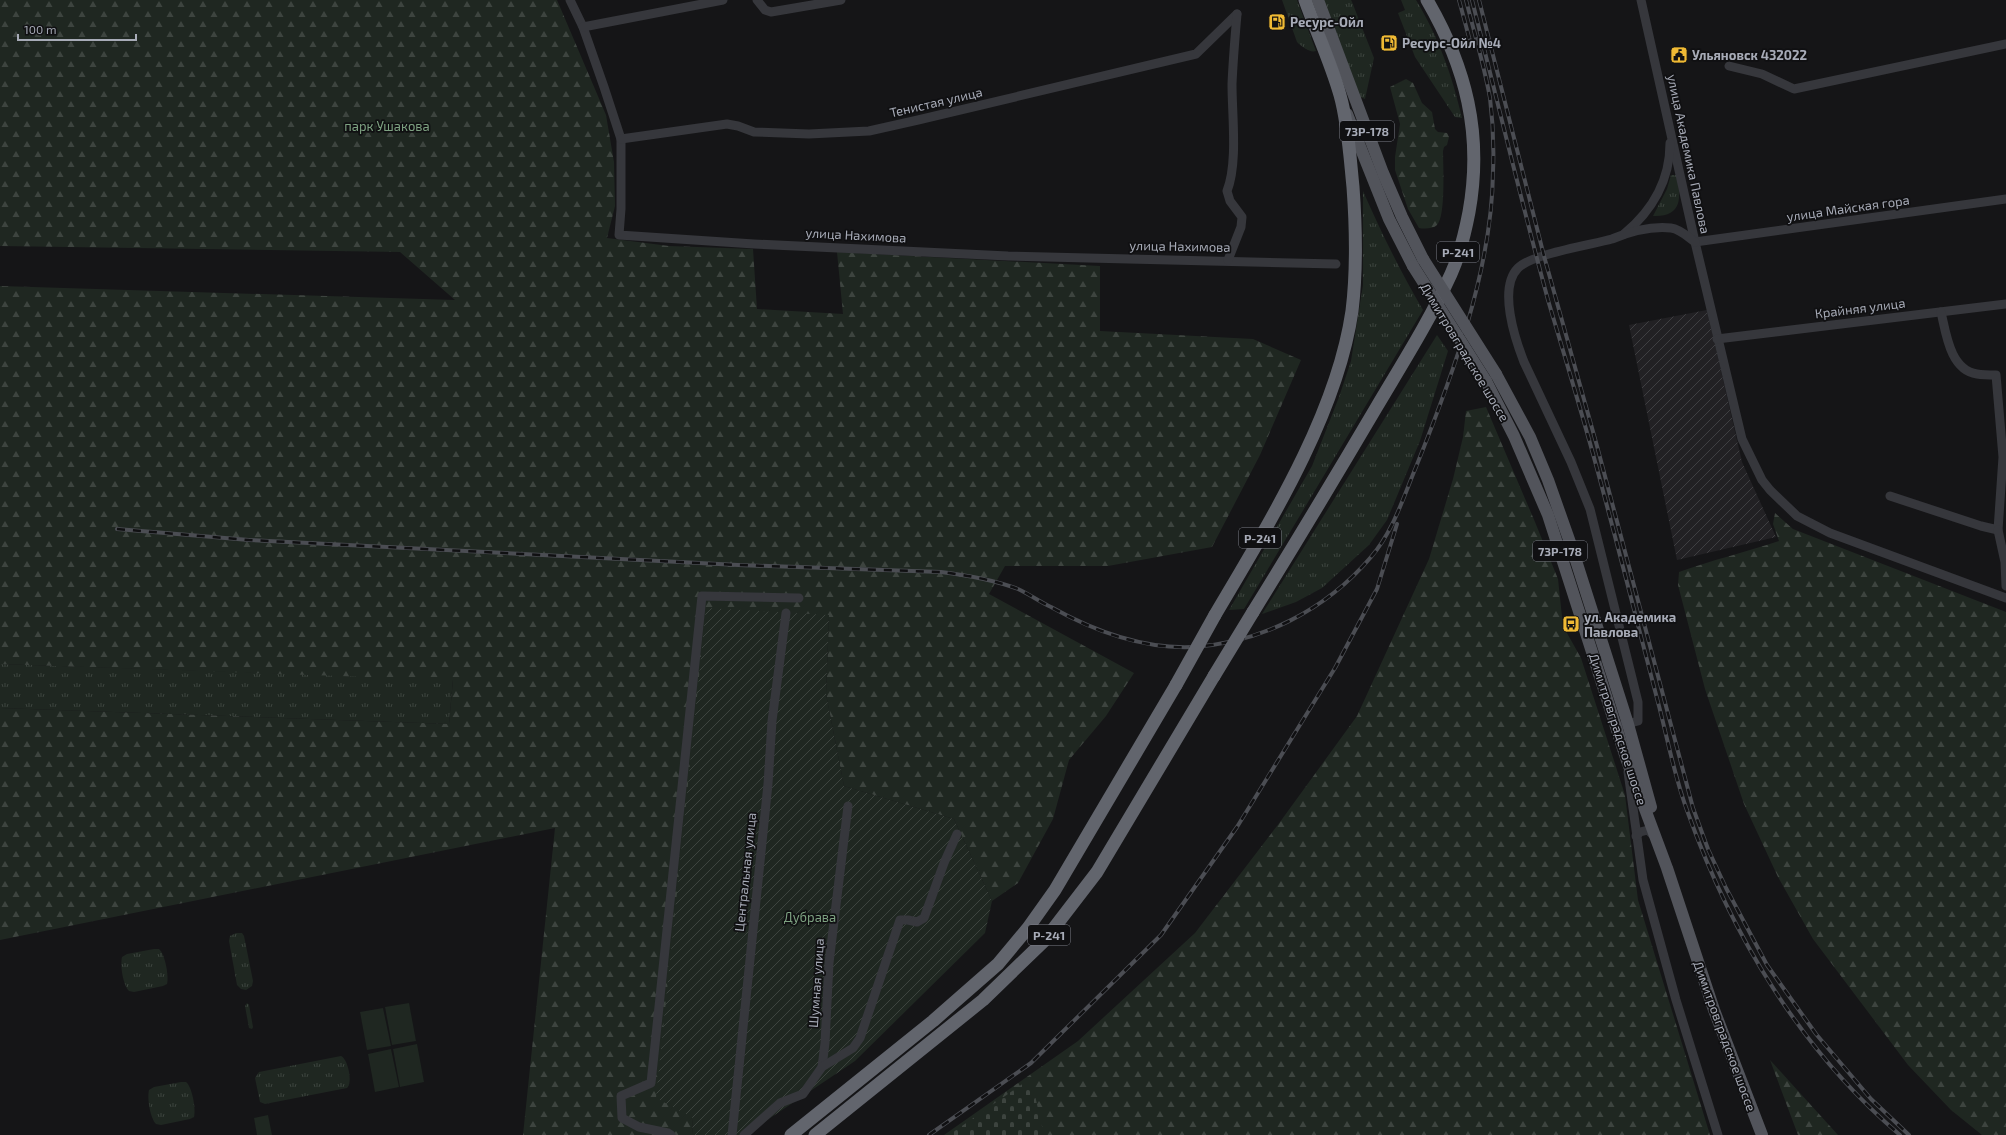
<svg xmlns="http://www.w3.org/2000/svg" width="2006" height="1135" font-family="'Exo 2',sans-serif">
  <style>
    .industrial { fill: url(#industrial-furrows) }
    .grass { fill: url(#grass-tufts) }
    .forest { fill: url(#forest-firs) }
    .cemetery { fill: url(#cemetery-stones) }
    .garden { fill: url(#garden-furrows) }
    .pitch { fill: #1f2721 }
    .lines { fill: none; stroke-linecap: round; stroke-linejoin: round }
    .minor { stroke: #36373c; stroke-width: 9 }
    .major { stroke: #52545b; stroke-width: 12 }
    .highway { stroke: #62656d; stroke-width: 13 }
    .rail-casing { stroke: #4b4d53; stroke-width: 4 }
    .rail { stroke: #101012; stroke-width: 2.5; stroke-dasharray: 8; stroke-linecap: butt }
    .major-bridge { stroke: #52545b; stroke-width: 12 }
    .highway-bridge { stroke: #62656d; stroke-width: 13 }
    .labels { text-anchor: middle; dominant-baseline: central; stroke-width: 3.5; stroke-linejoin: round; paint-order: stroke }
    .shield { fill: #101012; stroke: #7a7c86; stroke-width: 1 }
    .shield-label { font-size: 12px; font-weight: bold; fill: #a7abb7 }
    .poi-label { font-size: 13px; font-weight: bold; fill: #a7abb7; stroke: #101012; text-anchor: start }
    .street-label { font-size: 13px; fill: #a7abb7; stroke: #101012 }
    .park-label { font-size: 13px; fill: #7ea282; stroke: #101012 }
  </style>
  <defs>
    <pattern id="industrial-furrows" width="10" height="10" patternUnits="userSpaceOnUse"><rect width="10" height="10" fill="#222124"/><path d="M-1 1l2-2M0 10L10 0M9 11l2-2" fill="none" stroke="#3f3f42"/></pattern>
    <pattern id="grass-tufts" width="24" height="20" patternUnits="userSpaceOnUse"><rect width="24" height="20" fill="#1f2721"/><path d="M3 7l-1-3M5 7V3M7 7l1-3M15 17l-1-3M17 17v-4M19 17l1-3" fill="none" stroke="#3d443f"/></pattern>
    <pattern id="forest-firs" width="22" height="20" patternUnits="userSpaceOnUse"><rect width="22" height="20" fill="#1f2721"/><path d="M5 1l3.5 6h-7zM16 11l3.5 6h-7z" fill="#3d443f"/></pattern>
    <pattern id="cemetery-stones" width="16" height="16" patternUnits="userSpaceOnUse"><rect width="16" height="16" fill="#1f2721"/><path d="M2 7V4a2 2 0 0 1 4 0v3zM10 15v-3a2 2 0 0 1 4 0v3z" fill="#3d443f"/></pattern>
    <pattern id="garden-furrows" width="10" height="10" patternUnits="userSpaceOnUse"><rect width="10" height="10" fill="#1f2721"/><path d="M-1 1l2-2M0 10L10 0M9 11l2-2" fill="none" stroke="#3d443f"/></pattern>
  </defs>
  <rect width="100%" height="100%" fill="#151517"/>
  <!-- industrial -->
  <path class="industrial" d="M1707 310 1742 462 1776 537 1677 560 1629 325Z"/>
  <!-- grass -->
  <g class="grass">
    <path d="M1282 0H1297L1316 51C1310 53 1302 47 1297 42Z"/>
    <path d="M1324 0H1351L1352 2 1374 58 1365 99 1360 97Z"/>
    <path d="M1401 0H1416C1439 38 1452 75 1462 118L1455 117 1415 57 1398 13 1405 10Z"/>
    <path d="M1671 175H1676C1682 198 1682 217 1653 216L1667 189Z"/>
    <path d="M1363 191C1381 232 1400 271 1423 310L1244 609 1229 610 1312 466 1339 397 1351 361 1363 285Z"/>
    <path d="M1437 335 1448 351 1420 441 1387 520 1369 545 1322 588 1296 602 1262 614Z"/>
    <path d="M0 664 453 679 449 724 0 708Z"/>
    <path d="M236 933H242L244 936 253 981 252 986 246 990 241 989 237 985 229 941 230 936Z"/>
    <path d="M154 949H159C165 954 169 976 167 984L163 986 134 992 129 991C123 985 120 966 122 957L127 954Z"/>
    <path d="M247 1003 249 1005 253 1027 252 1029 249 1028 245 1006Z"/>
    <path d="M341 1056C348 1059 353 1083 347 1088L265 1104 260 1102 255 1078 259 1072Z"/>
    <path d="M181 1082H186C192 1087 196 1108 194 1117L190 1119 161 1125 156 1124C150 1118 147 1098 149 1090L154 1087Z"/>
  </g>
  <!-- forest -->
  <g class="forest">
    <path d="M0 0H557L606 115 614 162 615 206 607 238 669 246 753 249 757 309 843 314 837 252 1100 266V331L1253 339 1301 360 1260 455 1212 547 1108 566H1005L989 594 1134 673 1106 716 1069 760 1053 819 1018 883 992 901 954 819 844 786 826 694 829 615 693 1118 692 1135H523L555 828 0 940V708L449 724 453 680 0 664V286L455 300 400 252 0 246Z"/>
    <path d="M1406 79 1413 83 1422 103 1432 112 1435 129 1438 132 1447 133 1449 137 1447 145 1444 147 1443 151C1443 164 1446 216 1437 225 1433 229 1424 229 1419 228L1408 209 1395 170V157L1400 124 1390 87Z"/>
    <path d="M1486 407 1535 522 1558 579 1563 626 1581 658 1625 795 1638 900 1710 1135H944L1078 1041 1195 933 1280 822 1357 716 1429 559 1453 479 1463 437 1466 411Z"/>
    <path d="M1775 513 1793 529 2006 612V1135H1982L1951 1110 1908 1065 1813 939 1778 877 1744 804 1705 689 1678 585 1679 572C1712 560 1746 552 1779 541L1773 524Z"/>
    <path d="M1770 1060 1838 1135H1798Z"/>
  </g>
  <!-- cemetery -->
  <path class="cemetery" d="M1031 1078 1044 1135H949Z"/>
  <!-- garden -->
  <path class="garden" d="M706 608 829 615 826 694 844 786 954 819 992 901 985 933 855 1061 745 1135H692L693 1118 656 1098Z"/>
  <!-- pitch -->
  <g class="pitch">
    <path d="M409 1003 416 1041 392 1045 385 1007Z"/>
    <path d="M383 1008 391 1046 367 1050 360 1012Z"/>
    <path d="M417 1044 424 1082 400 1087 393 1049Z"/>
    <path d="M391 1049 399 1087 375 1092 368 1054Z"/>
    <path d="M268 1115 272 1135H257L254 1118Z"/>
  </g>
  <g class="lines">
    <!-- minor -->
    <g class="minor">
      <path d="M570 0 583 27 604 87 621 139V209L619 235 754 244 1008 256 1336 264"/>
      <path d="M757 0 765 10 771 12 841 0"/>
      <path d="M1641 0 1695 242 1742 439 1762 480 1770 490 1797 516 1830 533 2006 598"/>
      <path d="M583 27 723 0"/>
      <path d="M1729 66 1762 74 1794 89 2006 44"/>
      <path d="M621 139 727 124 738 126 754 132 809 134 869 131 918 120 1196 54 1237 14"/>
      <path d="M1624 234C1652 211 1670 180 1670 143"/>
      <path d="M1695 242 2006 199"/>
      <path d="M1228 260 1241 227 1242 217 1230 201 1227 191C1238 163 1232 116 1232 84 1233 61 1235 37 1237 14"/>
      <path d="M1717 339 2006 304"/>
      <path d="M1890 496 1981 526 1998 530 2003 457 1996 375C1990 375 1983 375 1977 374 1950 370 1946 333 1941 312"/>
      <path d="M1998 530 2005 562 2006 586"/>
      <path d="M1623 725 1638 721V702L1590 509 1571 462 1524 362C1515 339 1498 288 1518 268 1532 254 1590 245 1612 239 1629 232 1652 226 1671 228 1680 229 1688 237 1695 242"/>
      <path d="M1628 772 1643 880 1676 1000 1718 1135"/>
      <path d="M1636 836 1640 832 1648 830 1656 838"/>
      <path d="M822 1067 825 1043 829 963 848 806"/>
      <path d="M671 1135 668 1133 639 1127 622 1118 621 1096 651 1083 702 596 799 598"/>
      <path d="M732 1135 768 784 772 721 786 613"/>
      <path d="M744 1135 780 1103 803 1094 822 1067 853 1048 860 1038 900 920H908L917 922 924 918 944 863 957 834"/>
    </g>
    <!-- major -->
    <g class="major">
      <path d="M1318 0 1383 173 1402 217 1423 259"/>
      <path d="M1347 114 1389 219 1413 266"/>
      <path d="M1496 374 1530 437 1548 480 1572 548 1628 724 1651 807"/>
      <path d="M1486 381 1514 436 1548 515 1626 758 1667 868 1714 1010 1762 1135"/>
    </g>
    <!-- highway -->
    <g class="highway">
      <path d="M1253 612C1295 544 1336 476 1376 408 1402 364 1430 320 1451 274 1460 254 1465 233 1469 212 1483 134 1466 67 1427 0"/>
      <path d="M1215 615C1268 525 1337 415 1352 311 1357 270 1356 228 1353 187 1350 158 1348 123 1340 95 1331 63 1316 31 1305 0"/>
      <path d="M791 1135 933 1021 998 964 1028 928 1055 890 1176 685"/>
      <path d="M815 1135 983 1000 1044 941 1097 872 1214 676"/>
    </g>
    <!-- rail casing -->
    <g class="rail-casing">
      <g id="rail">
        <path d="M1459 0 1470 41"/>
        <path d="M1472 0C1497 100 1521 200 1548 300 1563 351 1579 403 1593 454 1616 538 1637 622 1659 706 1668 741 1675 779 1688 813 1731 934 1801 1051 1900 1135"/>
        <path d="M1479 0 1544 256 1597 446 1693 808 1708 849 1726 888 1767 965 1816 1034 1871 1099 1909 1135"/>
        <path d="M117 529 249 540 738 565 941 572C966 575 994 580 1018 589 1029 594 1040 602 1051 607 1094 631 1141 649 1192 647 1261 643 1326 610 1371 557 1393 532 1403 498 1416 467 1452 377 1492 270 1493 172 1494 148 1493 122 1490 98 1484 65 1474 32 1466 0"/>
        <path d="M929 1135 1031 1063 1161 935 1237 827 1335 668 1377 589 1397 524"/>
      </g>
    </g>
    <!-- rail -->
    <use href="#rail" class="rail"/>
    <!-- major-bridge -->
    <g class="major-bridge">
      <path d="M1423 259 1496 374"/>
      <path d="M1413 266 1486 381"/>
    </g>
    <!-- highway-bridge -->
    <g class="highway-bridge">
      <path d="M1214 676 1253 612"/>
      <path d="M1176 685 1215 615"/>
    </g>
  </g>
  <!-- icons -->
  <defs>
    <g id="fuel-square" transform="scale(0.9)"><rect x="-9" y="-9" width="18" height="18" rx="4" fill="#f0ba34" stroke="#101012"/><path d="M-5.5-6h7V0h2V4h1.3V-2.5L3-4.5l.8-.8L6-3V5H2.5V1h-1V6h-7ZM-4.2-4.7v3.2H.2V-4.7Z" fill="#111"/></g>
    <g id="civic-square" transform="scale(0.9)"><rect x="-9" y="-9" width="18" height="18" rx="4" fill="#f0ba34" stroke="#101012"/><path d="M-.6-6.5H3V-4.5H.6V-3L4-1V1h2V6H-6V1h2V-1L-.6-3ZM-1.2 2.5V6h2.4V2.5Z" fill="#111"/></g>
    <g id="bus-square" transform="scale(0.9)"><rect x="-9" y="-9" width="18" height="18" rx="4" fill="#f0ba34" stroke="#101012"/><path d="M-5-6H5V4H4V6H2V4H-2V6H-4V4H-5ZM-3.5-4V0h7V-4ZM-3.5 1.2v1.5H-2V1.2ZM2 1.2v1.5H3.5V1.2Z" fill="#111"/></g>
  </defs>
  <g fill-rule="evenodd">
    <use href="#fuel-square" x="1277" y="22"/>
    <use href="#fuel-square" x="1389" y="43"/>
    <use href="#civic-square" x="1679" y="55"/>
    <use href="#bus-square" x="1571" y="624"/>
  </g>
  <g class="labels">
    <!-- shield labels -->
    <g class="shield">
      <rect x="1340" y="121" width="54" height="20" rx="3"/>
      <rect x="1437" y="242" width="42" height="20" rx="3"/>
      <rect x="1239" y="528" width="42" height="20" rx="3"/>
      <rect x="1533" y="541" width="54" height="20" rx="3"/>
      <rect x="1028" y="925" width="42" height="20" rx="3"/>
    </g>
    <g class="shield-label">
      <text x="1367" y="131">73Р-178</text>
      <text x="1458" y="252">Р-241</text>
      <text x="1260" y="538">Р-241</text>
      <text x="1560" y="551">73Р-178</text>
      <text x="1049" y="935">Р-241</text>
    </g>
    <!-- poi labels -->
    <g class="poi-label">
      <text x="1290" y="22">Ресурс-Ойл</text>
      <text x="1402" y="43">Ресурс-Ойл №4</text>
      <text x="1692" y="55">Ульяновск 432022</text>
      <text x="1584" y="617">ул. Академика<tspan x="1584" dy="15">Павлова</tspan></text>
    </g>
    <!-- street labels -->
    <g class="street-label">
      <text transform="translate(936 102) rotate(-13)">Тенистая улица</text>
      <text transform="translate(1689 154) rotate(78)">улица Академика Павлова</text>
      <text transform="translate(1848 208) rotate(-8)">улица Майская гора</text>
      <text transform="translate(856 235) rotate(3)">улица Нахимова</text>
      <text transform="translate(1180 246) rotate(1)">улица Нахимова</text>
      <text transform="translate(1860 308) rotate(-7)">Крайняя улица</text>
      <text transform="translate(1465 352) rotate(59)">Димитровградское шоссе</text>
      <text transform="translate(1618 729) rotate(72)">Димитровградское шоссе</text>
      <text transform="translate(745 872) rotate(-84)">Центральная улица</text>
      <text transform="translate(816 983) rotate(-86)">Шумная улица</text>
      <text transform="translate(1725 1036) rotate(70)">Димитровградское шоссе</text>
    </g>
    <!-- park labels -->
    <g class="park-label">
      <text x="387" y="126">парк Ушакова</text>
      <text x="810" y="917">Дубрава</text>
    </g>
  </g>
  <!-- scale -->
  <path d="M18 34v6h118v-6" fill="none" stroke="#a7abb7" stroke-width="2"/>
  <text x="24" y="34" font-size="12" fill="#a7abb7" stroke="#101012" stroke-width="3" paint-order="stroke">100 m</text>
</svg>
